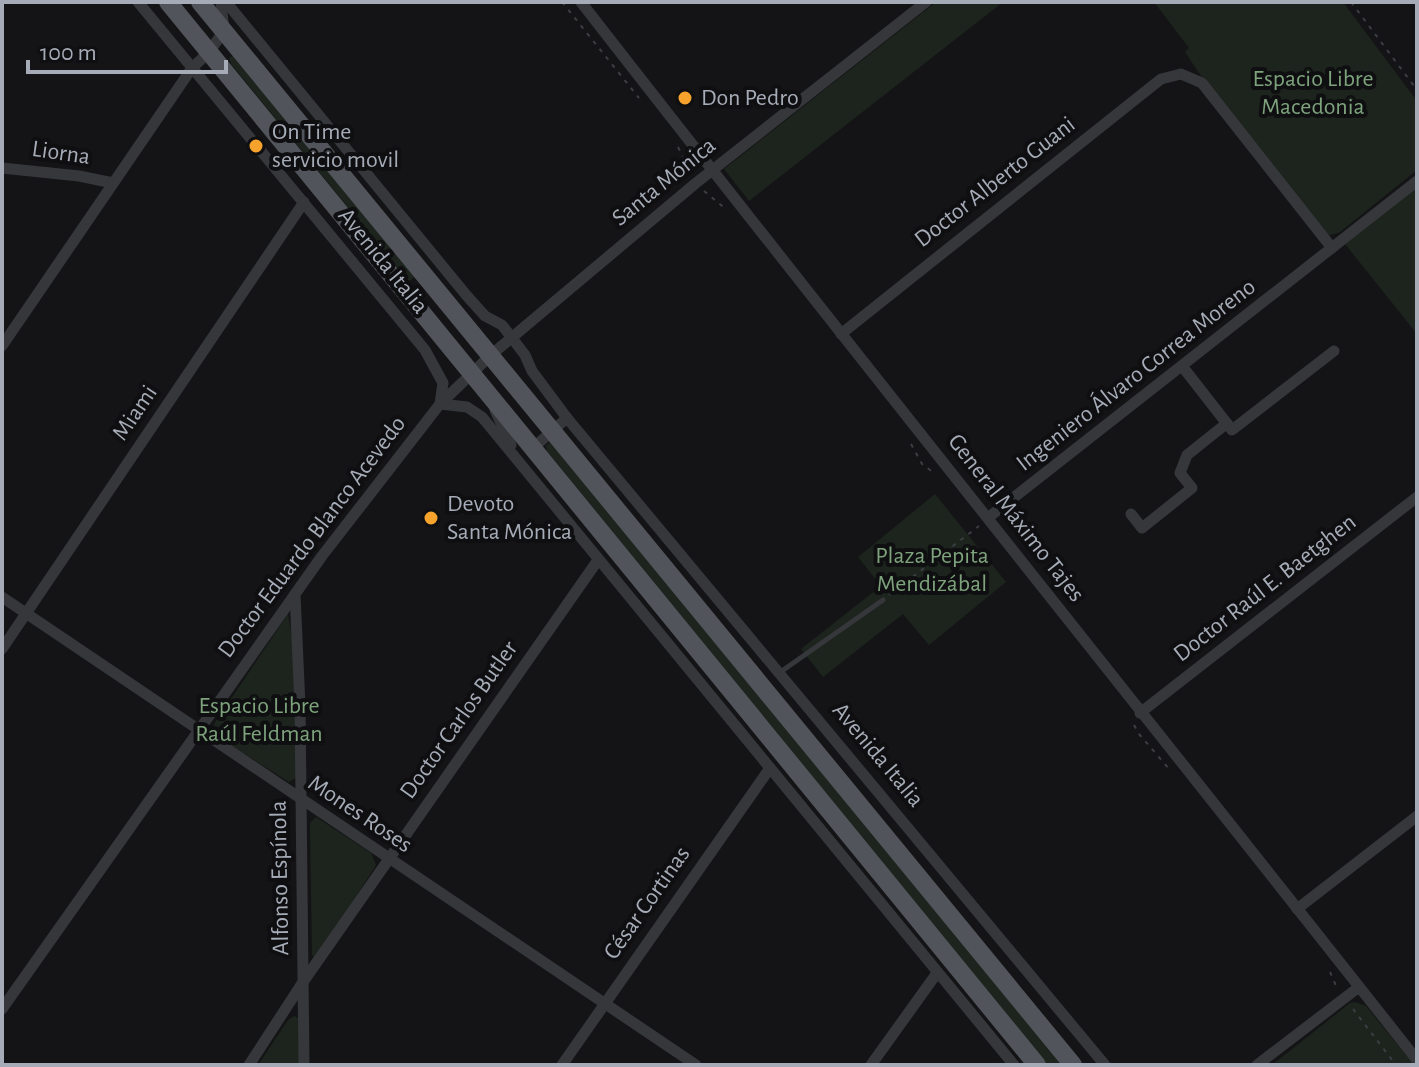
<svg xmlns="http://www.w3.org/2000/svg" width="1419" height="1067" font-family="'Alegreya Sans',sans-serif">
  <style>
    .green { fill: #1c241d }
    .lines { fill: none; stroke-linecap: round; stroke-linejoin: round }
    .path { stroke: #3b3e42; stroke-width: 2; stroke-dasharray: 4 6; stroke-linecap: butt }
    .service { stroke: #35373b; stroke-width: 5 }
    .minor { stroke: #35373b; stroke-width: 11 }
    .primary { stroke: #51545a; stroke-width: 18 }
    .poi-dot { fill: #f6a32d; stroke: #0f0f11; stroke-width: 3 }
    .labels { text-anchor: middle; dominant-baseline: central; stroke-width: 8; stroke-linejoin: round; paint-order: stroke }
    .park-label { font-size: 24px; fill: #7da27c; stroke: #0f0f11 }
    .poi-label { font-size: 24px; fill: #a6acb7; stroke: #0f0f11; text-anchor: start }
    .street-label { font-size: 24px; fill: #a6acb7; stroke: #0f0f11 }
  </style>
  <rect width="100%" height="100%" fill="#141416"/>
  <!-- green -->
  <g class="green">
    <path d="M936 2H1003L749 201 724 169Z"/>
    <path d="M1154 2H1343L1417 101V170L1340 232 1331 235 1325 234 1205 82 1185 52 1189 48Z"/>
    <path d="M235 54 416 275 410 281 405 277 231 64 229 58Z"/>
    <path d="M1417 186V334L1345 244Z"/>
    <path d="M550 442H553L1064 1065H1048L547 451 546 446Z"/>
    <path d="M935 494 1006 582 929 645 903 614 823 677 801 649 881 586 858 557Z"/>
    <path d="M288 614 293 641 297 773 296 778 289 782 218 737 214 724Z"/>
    <path d="M316 817 371 853 376 865 319 955 314 958 312 954 310 832V823Z"/>
    <path d="M1355 1002 1366 1006 1414 1065H1272L1350 1003Z"/>
    <path d="M294 1016 298 1018 301 1065H258L288 1020Z"/>
  </g>
  <g class="lines">
    <!-- path -->
    <g class="path">
      <path d="M562 2 639 98"/>
      <path d="M1351 2 1417 90"/>
      <path d="M678 147 691 173"/>
      <path d="M704 191 727 210"/>
      <path d="M911 444 922 464 934 473"/>
      <path d="M889 595 979 526"/>
      <path d="M1134 725 1139 734 1170 770"/>
      <path d="M1330 972 1337 988"/>
      <path d="M1353 1009 1396 1065"/>
    </g>
    <!-- service -->
    <path class="service" d="M779 673 883 600"/>
    <!-- minor -->
    <g class="minor">
      <path d="M138 2 425 350 443 383 440 404"/>
      <path d="M226 2 467 296 485 316 502 325 525 355 532 371 567 418 1105 1065"/>
      <path d="M581 2C857 357 1139 707 1417 1060"/>
      <path d="M2 168 79 176 113 183"/>
      <path d="M841 334 1161 79 1181 74 1202 83 1332 248"/>
      <path d="M2 346 192 68 209 52 224 31 221 2"/>
      <path d="M1182 366 1232 430 1334 351"/>
      <path d="M440 404 467 407 482 417 1014 1065"/>
      <path d="M495 410 511 445"/>
      <path d="M533 448 567 418"/>
      <path d="M1131 514 1142 528 1192 488 1180 473 1187 455 1226 424"/>
      <path d="M989 517 1417 181"/>
      <path d="M295 594 300 706 304 1065"/>
      <path d="M2 597 696 1065"/>
      <path d="M2 649 304 202"/>
      <path d="M1140 713 1417 497"/>
      <path d="M1297 909 1417 816"/>
      <path d="M2 1009 322 556 440 404 491 355 696 183 926 2"/>
      <path d="M249 1065 303 982 598 560"/>
      <path d="M562 1065 770 768"/>
      <path d="M871 1065 937 973"/>
      <path d="M1257 1065 1359 987"/>
    </g>
    <!-- primary -->
    <g class="primary">
      <path d="M168 2 1037 1065"/>
      <path d="M200 2 1073 1065"/>
    </g>
  </g>
  <!-- markers -->
  <g class="poi-dot">
    <circle cx="685" cy="98" r="8"/>
    <circle cx="256" cy="146" r="8"/>
    <circle cx="431" cy="518" r="8"/>
  </g>
  <g class="labels">
    <!-- park labels -->
    <g class="park-label">
      <text x="1313" y="79">Espacio Libre<tspan x="1313" dy="28">Macedonia</tspan></text>
      <text x="932" y="556">Plaza Pepita<tspan x="932" dy="28">Mendizábal</tspan></text>
      <text x="259" y="706">Espacio Libre<tspan x="259" dy="28">Raúl Feldman</tspan></text>
    </g>
    <!-- poi labels -->
    <g class="poi-label">
      <text x="701" y="98">Don Pedro</text>
      <text x="272" y="132">On Time<tspan x="272" dy="28">servicio movil</tspan></text>
      <text x="447" y="504">Devoto<tspan x="447" dy="28">Santa Mónica</tspan></text>
    </g>
    <!-- street labels -->
    <g class="street-label">
      <text transform="translate(61 153) rotate(8)">Liorna</text>
      <text transform="translate(664 182) rotate(-39)">Santa Mónica</text>
      <text transform="translate(995 182) rotate(-38)">Doctor Alberto Guani</text>
      <text transform="translate(383 261) rotate(51)">Avenida Italia</text>
      <text transform="translate(1136 375) rotate(-38)">Ingeniero Álvaro Correa Moreno</text>
      <text transform="translate(135 413) rotate(-56)">Miami</text>
      <text transform="translate(1016 518) rotate(52)">General Máximo Tajes</text>
      <text transform="translate(312 537) rotate(-53)">Doctor Eduardo Blanco Acevedo</text>
      <text transform="translate(1265 588) rotate(-38)">Doctor Raúl E. Baetghen</text>
      <text transform="translate(459 720) rotate(-55)">Doctor Carlos Butler</text>
      <text transform="translate(878 755) rotate(50)">Avenida Italia</text>
      <text transform="translate(360 814) rotate(34)">Mones Roses</text>
      <text transform="translate(280 878) rotate(-91)">Alfonso Espínola</text>
      <text transform="translate(647 903) rotate(-55)">César Cortinas</text>
    </g>
  </g>
  <!-- border -->
  <rect width="1419" height="1067" fill="none" stroke="#a6acb7" stroke-width="8"/>
  <!-- scale -->
  <path d="M28 60v12h198v-12" fill="none" stroke="#a6acb7" stroke-width="4"/>
  <text x="40" y="60" font-size="24" fill="#a6acb7" stroke="#0f0f11" stroke-width="6" paint-order="stroke">100 m</text>
</svg>
